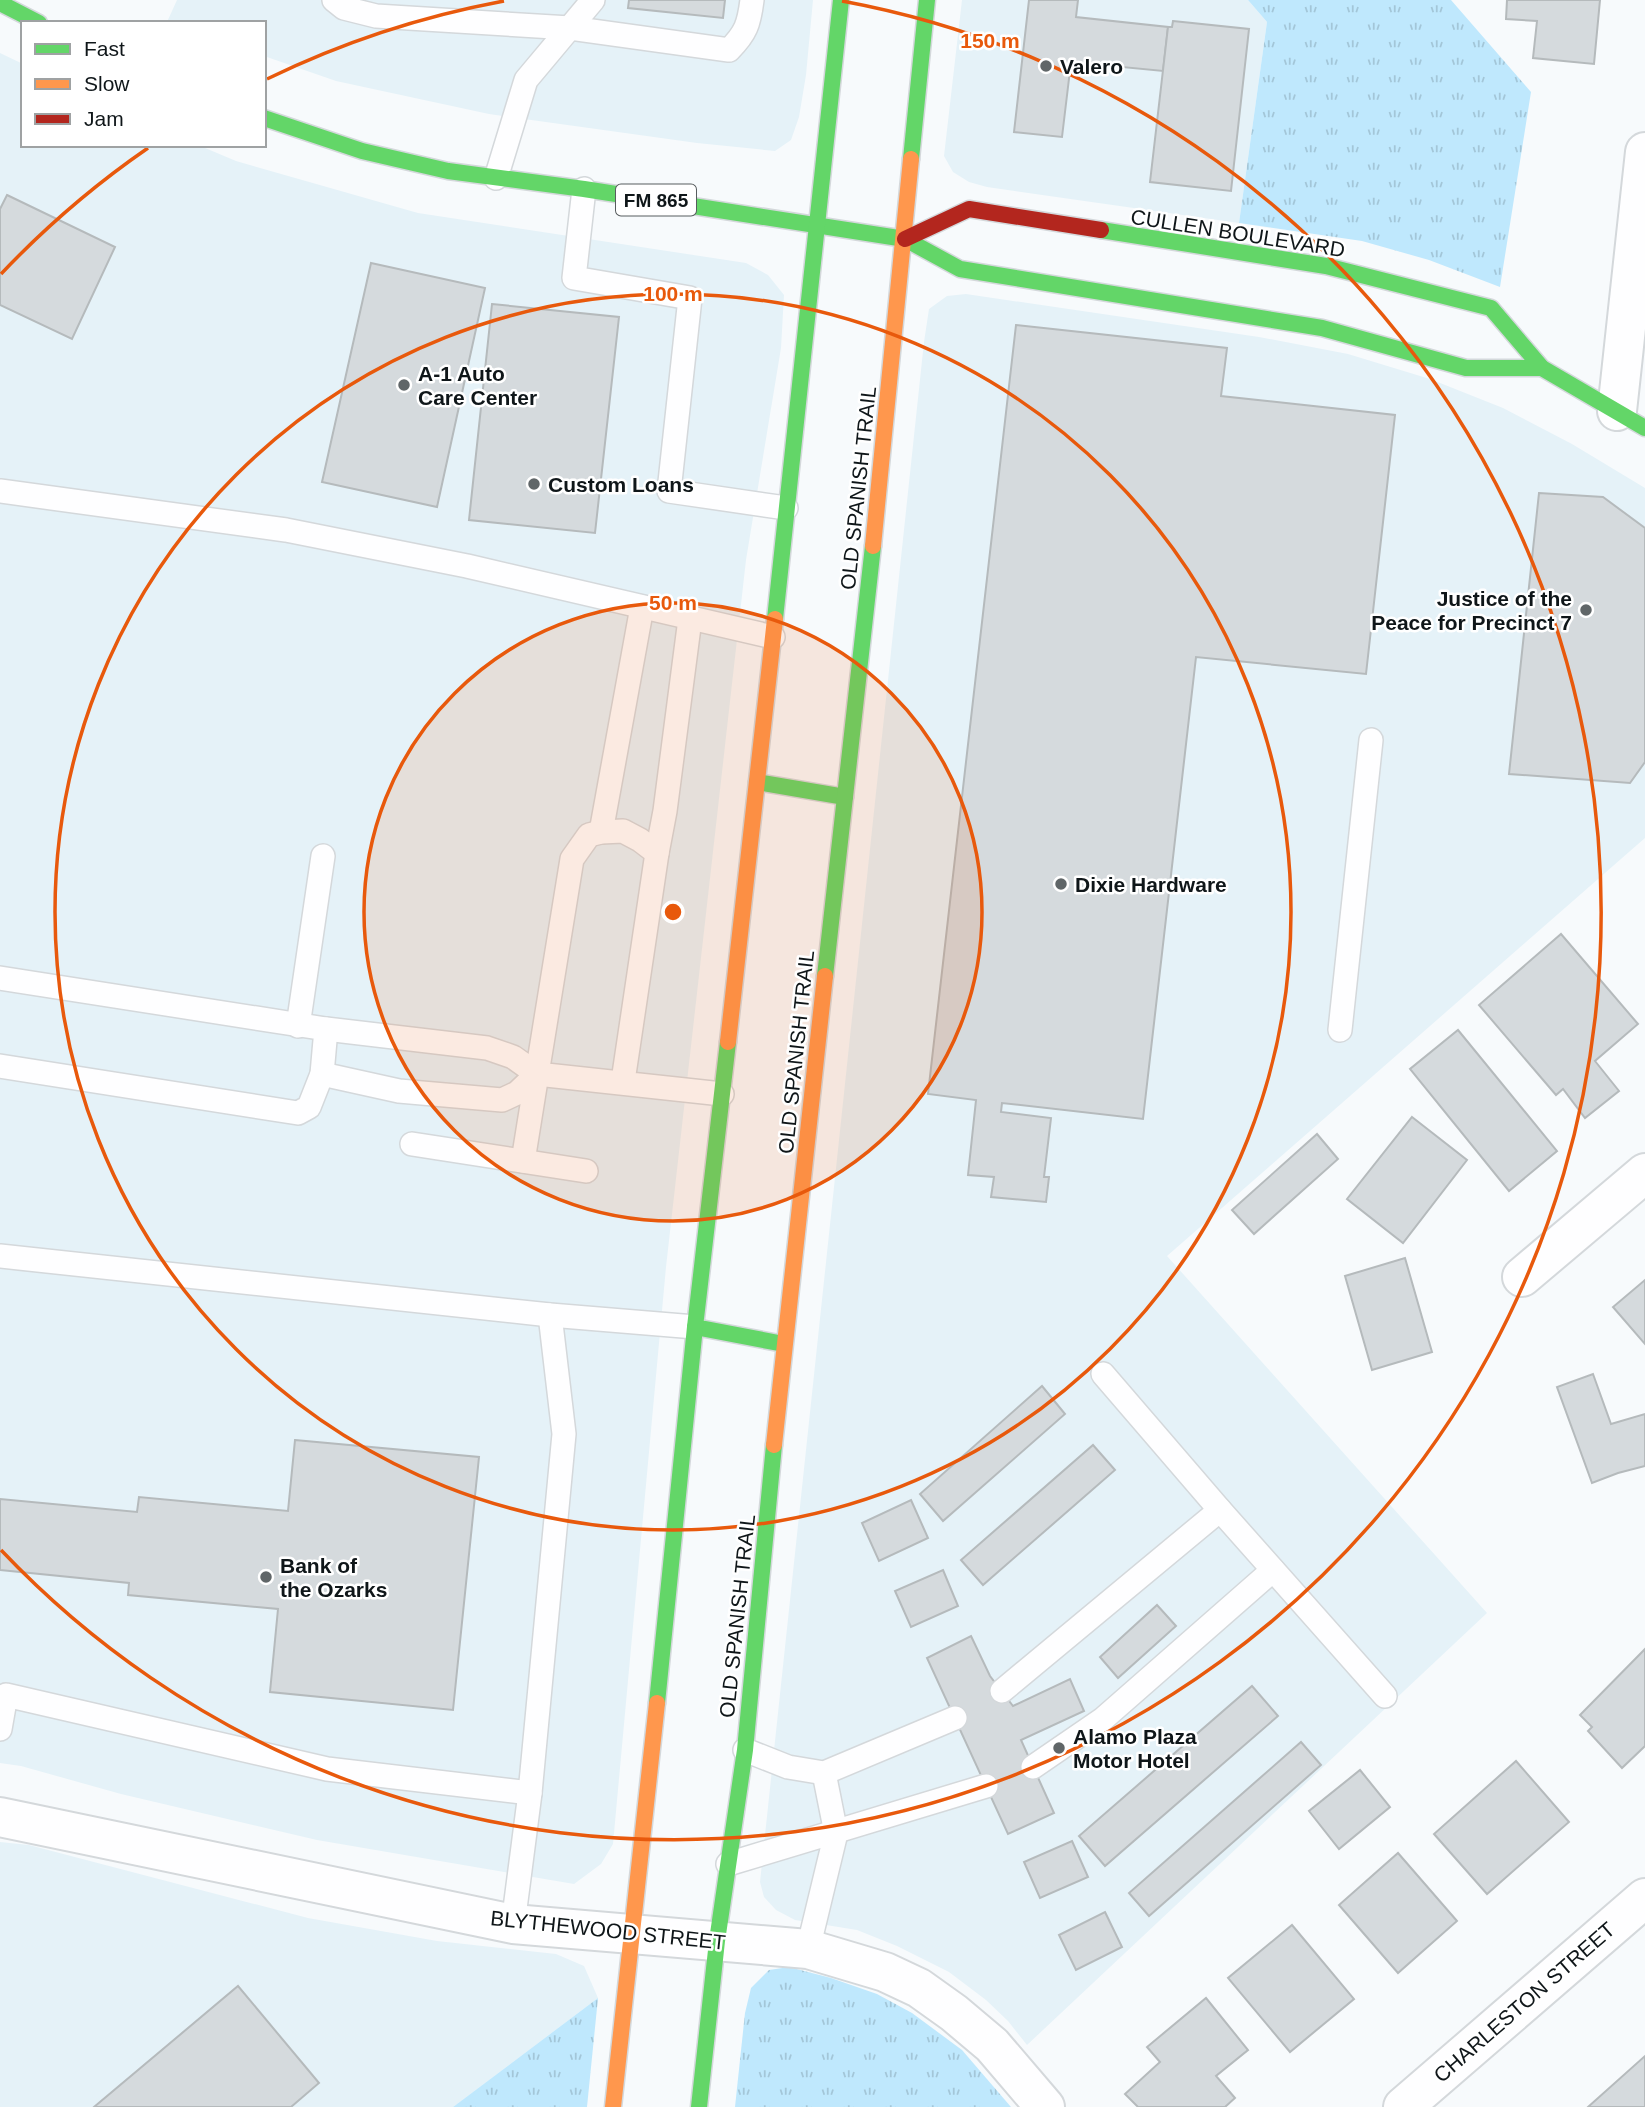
<svg xmlns="http://www.w3.org/2000/svg" width="1645" height="2107" font-family="Arial,sans-serif">
  <style>
    .built { fill: #e5f2f8 }
    .grass { fill: url(#grass-tufts) }
    .building { fill: #d5dadd; stroke: #b5babc; stroke-width: 2 }
    .lines { fill: none; stroke-linecap: round; stroke-linejoin: round }
    .lane-casing { stroke: #d4d8db; stroke-width: 26 }
    .street-casing { stroke: #d4d8db; stroke-width: 42 }
    .fast-casing { stroke: #d4d8db; stroke-width: 19 }
    .slow-casing { stroke: #d4d8db; stroke-width: 19 }
    .jam-casing { stroke: #d4d8db; stroke-width: 19 }
    .lane { stroke: #fefeff; stroke-width: 23 }
    .street { stroke: #fefeff; stroke-width: 38 }
    .fast { stroke: #63d668; stroke-width: 16 }
    .slow { stroke: #ff974d; stroke-width: 16 }
    .jam { stroke: #b3261e; stroke-width: 16 }
    .ring { fill: none; stroke: #e8590c; stroke-width: 3.5 }
    .poi-dot { fill: #606668; stroke: #fff; stroke-width: 2.5 }
    .labels { text-anchor: middle; dominant-baseline: central; stroke-width: 5; stroke-linejoin: round; paint-order: stroke }
    .shield { fill: #fff; stroke: #575c5e; stroke-width: 2 }
    .shield-label { font-size: 19px; font-weight: bold; fill: #0f1619 }
    .poi-label { font-size: 21px; font-weight: bold; fill: #0f1619; stroke: #fff; text-anchor: start }
    .street-label { font-size: 21px; fill: #0f1619; stroke: #fff }
    .centre { fill: #e8590c; stroke: #fff; stroke-width: 3.5 }
    .ring-label { font-size: 21px; text-anchor: middle; font-weight: bold; fill: #e8590c; stroke: #fff; stroke-width: 5; stroke-linejoin: round; paint-order: stroke }
  </style>
  <defs>
    <pattern id="grass-tufts" width="24" height="20" patternUnits="userSpaceOnUse" patternTransform="scale(1.75)"><rect width="24" height="20" fill="#bfe8fd"/><path d="M3 7l-1-3M5 7V3M7 7l1-3M15 17l-1-3M17 17v-4M19 17l1-3" fill="none" stroke="#a3c6d8"/></pattern>
  </defs>
  <rect width="100%" height="100%" fill="#f7fafc"/>
  <!-- built -->
  <g class="built">
    <path d="M177 0H813L806 75 799 117 791 140 775 151 697 143 489 114 336 81 264 56V23L167 22Z"/>
    <path d="M962 0H1248L1267 22 1239 223 987 187 969 182 953 172 944 156Z"/>
    <path d="M0 53 23 64V145H198L236 161 418 213 746 263 768 275 784 295 781 348 746 560 666 1267 613 1844 601 1864 574 1884 317 1840 121 1794 21 1766 0 1763Z"/>
    <path d="M966 294 1259 337 1348 354 1430 379 1503 408 1572 444 1645 488V838L1167 1256 1487 1613 1027 2045 1008 2021 986 2000 949 1972 897 1946 857 1930 795 1920 776 1910 764 1897 760 1882 924 342 929 309 947 296Z"/>
    <path d="M0 1842 29 1845 308 1918 437 1941 556 1954 584 1966 598 1998 453 2107H0Z"/>
  </g>
  <!-- grass -->
  <g class="grass">
    <path d="M1248 0H1451L1531 92 1500 287 1429 260 1362 241 1239 223 1267 22Z"/>
    <path d="M789 1967 831 1978 877 1994 912 2013 962 2050 1011 2107H735L745 2013 751 1988 769 1970Z"/>
    <path d="M598 1998 587 2107H453Z"/>
  </g>
  <!-- building -->
  <g class="building">
    <path d="M629 0H725L723 18 628 8Z"/>
    <path d="M1029 0H1078L1076 17 1168 27 1163 71 1071 62 1062 137 1014 132Z"/>
    <path d="M1507 0H1600L1594 64 1533 58 1537 21 1506 19Z"/>
    <path d="M1173 21 1249 29 1231 191 1150 182 1168 27H1172Z"/>
    <path d="M7 195 115 247 72 339 0 305V209Z"/>
    <path d="M371 263 485 288 437 507 322 482Z"/>
    <path d="M492 304 619 317 595 533 469 520Z"/>
    <path d="M1016 325 1227 348 1221 396 1395 415 1366 674 1196 657 1143 1119 1002 1103 1001 1112 1051 1118 1044 1177H1049L1046 1202 991 1197 994 1177 968 1175 976 1100 928 1094Z"/>
    <path d="M1539 493 1603 497 1645 528V762L1630 783 1509 774Z"/>
    <path d="M1561 934 1638 1024 1595 1061 1619 1091 1585 1118 1563 1089 1556 1095 1479 1005Z"/>
    <path d="M1458 1030 1557 1151 1509 1191 1410 1069Z"/>
    <path d="M1412 1117 1467 1160 1403 1243 1347 1199Z"/>
    <path d="M1317 1134 1338 1159 1254 1234 1232 1210Z"/>
    <path d="M1405 1258 1432 1352 1372 1370 1345 1276Z"/>
    <path d="M1645 1280V1344L1613 1307Z"/>
    <path d="M1593 1374 1611 1424 1645 1414V1466L1618 1473 1592 1483 1557 1387Z"/>
    <path d="M1042 1386 1065 1414 943 1521 920 1494Z"/>
    <path d="M295 1440 479 1457 453 1710 270 1692 278 1609 128 1595 129 1583 0 1570V1499L137 1512 139 1497 288 1511Z"/>
    <path d="M1093 1445 1115 1470 983 1585 961 1560Z"/>
    <path d="M911 1500 928 1538 879 1561 862 1523Z"/>
    <path d="M943 1570 958 1606 911 1627 895 1591Z"/>
    <path d="M1157 1605 1176 1626 1118 1678 1100 1657Z"/>
    <path d="M971 1636 990 1676 1013 1706 1070 1679 1084 1711 1021 1740 1054 1813 1008 1834 927 1658Z"/>
    <path d="M1645 1649V1746L1622 1768 1588 1731 1592 1727 1580 1715Z"/>
    <path d="M1252 1686 1278 1716 1105 1866 1079 1836Z"/>
    <path d="M1301 1742 1321 1765 1149 1916 1129 1893Z"/>
    <path d="M1516 1761 1569 1822 1487 1894 1434 1834Z"/>
    <path d="M1360 1770 1390 1807 1339 1849 1309 1811Z"/>
    <path d="M1072 1841 1088 1877 1040 1898 1024 1862Z"/>
    <path d="M1398 1853 1457 1921 1398 1973 1339 1905Z"/>
    <path d="M1105 1912 1122 1947 1076 1970 1059 1935Z"/>
    <path d="M1292 1925 1354 1999 1290 2052 1228 1978Z"/>
    <path d="M238 1986 319 2083 291 2107H94Z"/>
    <path d="M1206 1998 1248 2050 1216 2076 1235 2098 1225 2107H1138L1125 2094 1160 2062 1147 2047Z"/>
    <path d="M1645 2056V2107H1588Z"/>
  </g>
  <g class="lines">
    <!-- lane casing -->
    <g class="lane-casing">
      <g id="lane">
        <path d="M334 0 344 8 376 16 570 28 729 50C746 33 749 24 752 0"/>
        <path d="M496 178 526 80 593 0"/>
        <path d="M584 189 574 278 690 298 669 491 786 508"/>
        <path d="M0 491 286 530 467 566 773 637"/>
        <path d="M601 832 642 607"/>
        <path d="M657 853 665 811 690 619"/>
        <path d="M0 978 326 1029 322 1074 309 1107 298 1113 0 1066"/>
        <path d="M298 1026 323 856"/>
        <path d="M326 1029 487 1048 513 1057 537 1074"/>
        <path d="M1340 1030 1371 740"/>
        <path d="M322 1074 399 1091 502 1100 517 1093 537 1074"/>
        <path d="M623 1081 657 853 640 840 623 831 601 832 589 835 572 859 537 1074 722 1094"/>
        <path d="M412 1144 586 1171"/>
        <path d="M523 1161 537 1074"/>
        <path d="M0 1256 550 1315 695 1327"/>
        <path d="M1103 1374 1220 1510 1385 1696"/>
        <path d="M1002 1691 1220 1510"/>
        <path d="M0 1729 6 1695 327 1769 530 1793"/>
        <path d="M745 1750 788 1767 824 1773 955 1718"/>
        <path d="M1033 1767 1103 1719 1273 1570"/>
        <path d="M728 1864 986 1786"/>
        <path d="M513 1924 530 1793 564 1434 550 1315"/>
        <path d="M808 1949 836 1833 824 1773"/>
      </g>
    </g>
    <!-- street casing -->
    <g class="street-casing">
      <g id="street">
        <path d="M1617 411 1645 152"/>
        <path d="M1522 1277 1645 1173"/>
        <path d="M0 1817 513 1924 808 1949 885 1972 919 1988 954 2013 992 2045 1045 2107"/>
        <path d="M1403 2107 1645 1898"/>
      </g>
    </g>
    <!-- fast casing -->
    <g class="fast-casing">
      <g id="fast">
        <path d="M0 3 39 23"/>
        <path d="M264 118 362 151 448 171 584 189 905 239"/>
        <path d="M911 159 927 0"/>
        <path d="M1101 230 1326 266 1491 308 1542 368 1645 428"/>
        <path d="M905 239 960 269 1322 328 1466 368H1542"/>
        <path d="M775 619 841 0"/>
        <path d="M757 782 845 797"/>
        <path d="M825 976 873 546"/>
        <path d="M695 1327 784 1344"/>
        <path d="M657 1703 695 1327 728 1042"/>
        <path d="M699 2107 717 1941 745 1750 774 1445"/>
      </g>
    </g>
    <!-- slow casing -->
    <g class="slow-casing">
      <g id="slow">
        <path d="M873 546 911 159"/>
        <path d="M728 1042 775 619"/>
        <path d="M774 1445 825 976"/>
        <path d="M613 2107 657 1703"/>
      </g>
    </g>
    <!-- jam casing -->
    <g class="jam-casing">
      <path id="jam" d="M905 239 969 209 1101 230"/>
    </g>
    <!-- lane -->
    <use href="#lane" class="lane"/>
    <!-- street -->
    <use href="#street" class="street"/>
    <!-- fast -->
    <use href="#fast" class="fast"/>
    <!-- slow -->
    <use href="#slow" class="slow"/>
    <!-- jam -->
    <use href="#jam" class="jam"/>
  </g>
  <!-- distance rings -->
  <circle cx="673" cy="912" r="309" fill="#e8590c" fill-opacity=".12"/>
  <g class="ring">
    <circle cx="673" cy="912" r="309"/>
    <circle cx="673" cy="912" r="618"/>
    <path d="M1 274A927 927 0 0 1 148 148M267 79A927 927 0 0 1 504 1M842 1A927 927 0 1 1 1 1550"/>
  </g>
  <!-- markers -->
  <g class="poi-dot">
    <circle cx="1046" cy="66" r="7"/>
    <circle cx="404" cy="385" r="7"/>
    <circle cx="534" cy="484" r="7"/>
    <circle cx="1586" cy="610" r="7"/>
    <circle cx="1061" cy="884" r="7"/>
    <circle cx="266" cy="1577" r="7"/>
    <circle cx="1059" cy="1748" r="7"/>
  </g>
  <g class="labels">
    <!-- shield labels -->
    <rect class="shield" x="616" y="184.5" width="80" height="31" rx="5"/>
    <g class="shield-label">
      <text x="656" y="200">FM 865</text>
    </g>
    <!-- poi labels -->
    <g class="poi-label">
      <text x="1060" y="66">Valero</text>
      <text x="418" y="373">A-1 Auto<tspan x="418" dy="24">Care Center</tspan></text>
      <text x="548" y="484">Custom Loans</text>
      <text x="1572" y="598" text-anchor="end">Justice of the<tspan x="1572" dy="24">Peace for Precinct 7</tspan></text>
      <text x="1075" y="884">Dixie Hardware</text>
      <text x="280" y="1565">Bank of<tspan x="280" dy="24">the Ozarks</tspan></text>
      <text x="1073" y="1736">Alamo Plaza<tspan x="1073" dy="24">Motor Hotel</tspan></text>
    </g>
    <!-- street labels -->
    <g class="street-label">
      <text transform="translate(1238 233) rotate(9)">CULLEN BOULEVARD</text>
      <text transform="translate(858 488) rotate(-84)">OLD SPANISH TRAIL</text>
      <text transform="translate(796 1052) rotate(-84)">OLD SPANISH TRAIL</text>
      <text transform="translate(737 1616) rotate(-84)">OLD SPANISH TRAIL</text>
      <text transform="translate(608 1930) rotate(6)">BLYTHEWOOD STREET</text>
      <text transform="translate(1524 2002) rotate(-41)">CHARLESTON STREET</text>
    </g>
  </g>
  <circle cx="673" cy="912" r="10" class="centre"/>
  <g class="ring-label">
    <text x="990" y="48">150 m</text>
    <text x="673" y="301">100 m</text>
    <text x="673" y="610">50 m</text>
  </g>
  <!-- legend -->
  <rect x="21" y="21" width="245" height="126" fill="#ffffff" stroke="#9fa2a3" stroke-width="2"/>
  <rect x="35" y="44" width="35" height="10" fill="#63d668" stroke="#9fa2a3" stroke-width="2"/>
  <text x="84" y="56" font-size="21" fill="#0f1619">Fast</text>
  <rect x="35" y="79" width="35" height="10" fill="#ff974d" stroke="#9fa2a3" stroke-width="2"/>
  <text x="84" y="91" font-size="21" fill="#0f1619">Slow</text>
  <rect x="35" y="114" width="35" height="10" fill="#b3261e" stroke="#9fa2a3" stroke-width="2"/>
  <text x="84" y="126" font-size="21" fill="#0f1619">Jam</text>
</svg>
